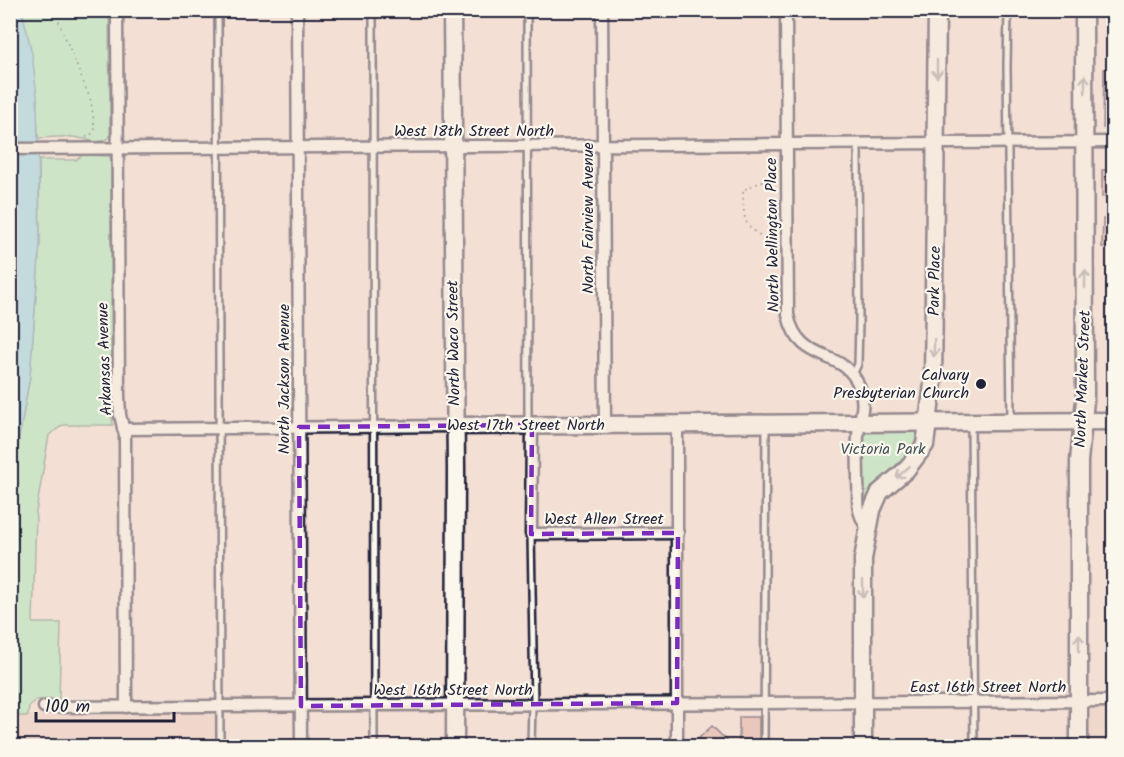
<svg xmlns="http://www.w3.org/2000/svg" width="1124" height="757" font-family="Kalam,sans-serif">
  <style>
    .built { fill: #eecec4 }
    .green { fill: #a3ebb9; stroke: #62867a; stroke-width: 1.5 }
    .water { fill: #8ad7e9; stroke: #608fa3; stroke-width: 1.5 }
    .building { fill: #e1a89d; stroke: #22223b; stroke-width: 1.5 }
    .lines { fill: none; stroke-linecap: round; stroke-linejoin: round }
    .lane-casing { stroke: #22223b; stroke-width: 10 }
    .street-casing { stroke: #22223b; stroke-width: 15 }
    .secondary-casing { stroke: #22223b; stroke-width: 21 }
    .path { stroke: #22223b; stroke-width: 1.5; stroke-dasharray: 1.5 4.5; stroke-linecap: butt }
    .lane { stroke: #fbf7ec; stroke-width: 5 }
    .street { stroke: #fbf7ec; stroke-width: 10 }
    .secondary { stroke: #fbf7ec; stroke-width: 16 }
    .oneway { stroke: #99979c }
    .marked { fill: none; stroke: #7b2cbf; stroke-width: 4.5; stroke-dasharray: 12 8; stroke-linejoin: round }
    .poi-dot { fill: #22223b; stroke: #fbf7ec; stroke-width: 2 }
    .labels { text-anchor: middle; dominant-baseline: central; stroke-width: 4.5; stroke-linejoin: round; paint-order: stroke }
    .street-label { font-size: 16px; fill: #22223b; stroke: #fbf7ec }
    .poi-label { font-size: 16px; fill: #22223b; stroke: #fbf7ec; text-anchor: end }
    .park-label { font-size: 16px; fill: #42545a; stroke: #fbf7ec }
  </style>
  <rect width="100%" height="100%" fill="#f3dfd4"/>
  <filter id="ink" filterUnits="userSpaceOnUse"><feTurbulence type="fractalNoise" baseFrequency=".0167" numOctaves="2"/><feDisplacementMap in="SourceGraphic" scale="12" xChannelSelector="R" yChannelSelector="G"/><feConvolveMatrix kernelMatrix="1 2 1 2 8 2 1 2 1" color-interpolation-filters="sRGB"/></filter>
  <g filter="url(#ink)">
    <!-- built -->
    <g class="built">
      <path d="M1113 706V746H1085L1086 710 1089 707Z"/>
      <path d="M63 712 216 713V746H11L10 716 49 715 53 713Z"/>
    </g>
    <!-- green -->
    <g class="green">
      <path d="M22 11H109L110 134 108 139C95 145 91 140 79 138 66 135 51 138 38 138 37 94 31 53 22 11Z"/>
      <path d="M83 155 109 156 111 159V412L113 425H63L49 435 36 512 33 623H61L59 699 36 700 29 707 28 716H11V483L30 376 40 243 39 160H76Z"/>
      <path d="M916 430C920 448 895 465 884 477 877 484 870 499 861 501L862 431Z"/>
    </g>
    <!-- water -->
    <path class="water" d="M22 10 32 54 37 96 40 243 30 376 11 483 10 11Z"/>
    <!-- building -->
    <g class="building">
      <path d="M1104 69H1113V128H1103Z"/>
      <path d="M1102 170H1113V196L1102 197Z"/>
      <path d="M1103 219H1113V247H1102Z"/>
      <rect x="739" y="717" width="20" height="30"/>
      <path d="M712 726 733 747H708L699 738Z"/>
    </g>
    <g class="lines">
      <!-- lane casing -->
      <g class="lane-casing">
        <g id="lane">
          <path d="M218 10 220 746"/>
          <path d="M373 10 374 746"/>
          <path d="M527 10 528 423"/>
          <path d="M1008 10 1007 66 1011 420"/>
          <path d="M853 375 858 364 859 321 858 143"/>
          <path d="M971 424 974 746"/>
          <path d="M531 534 534 704"/>
          <path d="M531 746 532 704"/>
          <path d="M764 746 766 425"/>
        </g>
      </g>
      <!-- street casing -->
      <g class="street-casing">
        <g id="street">
          <path d="M117 10 119 397 120 415 125 435 126 707"/>
          <path d="M297 10 301 746"/>
          <path d="M602 10 605 425"/>
          <path d="M786 10 788 315C799 366 844 347 859 386 867 405 859 418 858 436 857 451 858 467 858 482 859 491 857 501 859 510 860 517 865 524 868 531"/>
          <path d="M10 149 1114 142"/>
          <path d="M677 424V746"/>
          <path d="M532 425 531 534 678 533"/>
          <path d="M123 429 455 426"/>
          <path d="M44 707 1114 701"/>
        </g>
      </g>
      <!-- secondary casing -->
      <g class="secondary-casing">
        <g id="secondary">
          <path d="M452 10 456 470 455 746"/>
          <path d="M455 426 1114 421"/>
          <path d="M863 746V559L872 510 880 492 906 470 925 445 933 384 937 10"/>
          <path d="M1079 746V461L1085 400 1084 10"/>
        </g>
      </g>
      <!-- path -->
      <g class="path">
        <path d="M54 10 91 101 95 129 90 136 84 138"/>
        <path d="M774 176 743 190C744 231 744 222 774 246"/>
      </g>
      <!-- lane -->
      <use href="#lane" class="lane"/>
      <!-- street -->
      <use href="#street" class="street"/>
      <!-- secondary -->
      <use href="#secondary" class="secondary"/>
    </g>
    <!-- one-way arrows -->
    <defs><path id="oneway-shaft" d="M-6 0H5M1.5-3L5.5 0L1.5 3" fill="none" stroke-width="1.6" stroke-linecap="round" stroke-linejoin="round" transform="scale(1.5)"/></defs>
    <g class="oneway">
      <use href="#oneway-shaft" transform="translate(937 69) rotate(90)"/>
      <use href="#oneway-shaft" transform="translate(1085 84) rotate(-91)"/>
      <use href="#oneway-shaft" transform="translate(1085 279) rotate(-90)"/>
      <use href="#oneway-shaft" transform="translate(934 348) rotate(91)"/>
      <use href="#oneway-shaft" transform="translate(903 472) rotate(138)"/>
      <use href="#oneway-shaft" transform="translate(863 589) rotate(90)"/>
      <use href="#oneway-shaft" transform="translate(1079 643) rotate(-90)"/>
    </g>
  </g>
  <!-- marked area -->
  <path d="M0 0H1124V757H0ZM532 425 531 534 678 533 677 703 301 706 299 427Z" fill="#f3dfd4" fill-opacity=".55" fill-rule="evenodd"/>
  <path class="marked" d="M532 425 531 534 678 533 677 703 301 706 299 427Z"/>
  <!-- markers -->
  <circle class="poi-dot" cx="981" cy="384" r="6"/>
  <g class="labels">
    <!-- street labels -->
    <g class="street-label">
      <text x="474" y="131">West 18th Street North</text>
      <text transform="translate(588 218) rotate(-90)">North Fairview Avenue</text>
      <text transform="translate(773 235) rotate(-91)">North Wellington Place</text>
      <text transform="translate(935 281) rotate(-89)">Park Place</text>
      <text transform="translate(454 343) rotate(-91)">North Waco Street</text>
      <text transform="translate(105 359) rotate(-92)">Arkansas Avenue</text>
      <text transform="translate(284 379) rotate(-90)">North Jackson Avenue</text>
      <text transform="translate(1083 379) rotate(-88)">North Market Street</text>
      <text x="526" y="425">West 17th Street North</text>
      <text x="604" y="519">West Allen Street</text>
      <text x="988" y="687">East 16th Street North</text>
      <text x="453" y="690">West 16th Street North</text>
    </g>
    <!-- poi labels -->
    <g class="poi-label">
      <text x="969" y="375">Calvary<tspan x="969" dy="18">Presbyterian Church</tspan></text>
    </g>
    <!-- park labels -->
    <g class="park-label">
      <text x="883" y="449">Victoria Park</text>
    </g>
  </g>
  <!-- margin -->
  <rect width="1124" height="757" fill="none" stroke="#fbf7ec" stroke-width="36"/>
  <rect x="18" y="18" width="1088" height="721" fill="none" stroke="#22223b" stroke-width="2" filter="url(#ink)"/>
  <!-- scale -->
  <path d="M36 712v9h138v-9" fill="none" stroke="#22223b" stroke-width="3"/>
  <text x="45" y="712" font-size="18" fill="#22223b" stroke="#fbf7ec" stroke-width="4.5" paint-order="stroke">100 m</text>
</svg>
